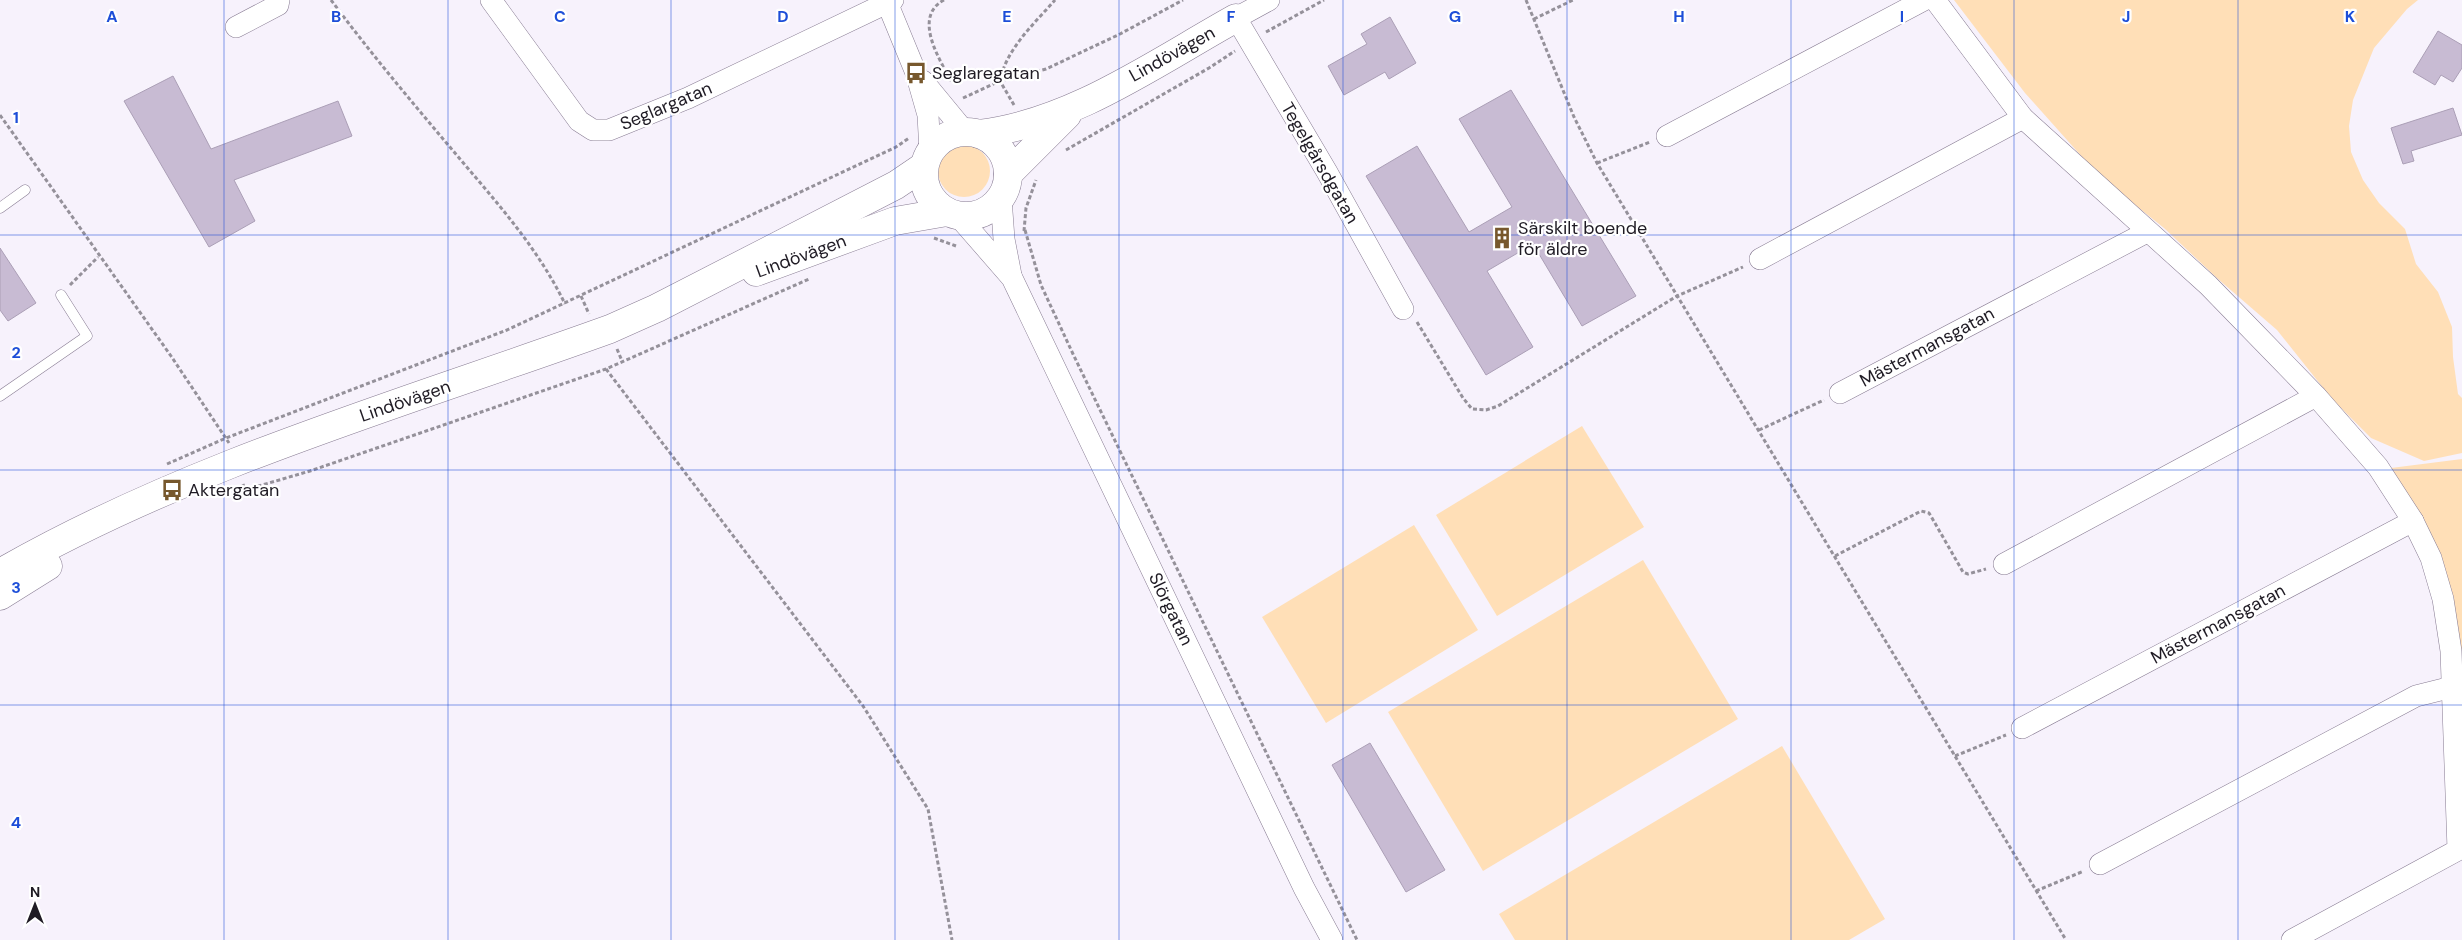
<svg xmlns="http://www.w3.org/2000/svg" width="2462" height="940" font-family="'DM Sans',sans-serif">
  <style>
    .green { fill: #ffdfb7 }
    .building { fill: #c8bbd3; stroke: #ab9fb6 }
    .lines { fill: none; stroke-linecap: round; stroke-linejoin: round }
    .lane-casing { stroke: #887c93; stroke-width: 11 }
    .street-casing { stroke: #887c93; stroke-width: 22 }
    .secondary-casing { stroke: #887c93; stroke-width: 29 }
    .path { stroke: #95919a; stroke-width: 3; stroke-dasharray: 4 2.5; stroke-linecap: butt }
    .lane { stroke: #fff; stroke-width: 10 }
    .street { stroke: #fff; stroke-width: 21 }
    .secondary { stroke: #fff; stroke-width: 28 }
    .grid { fill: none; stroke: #1d4ed8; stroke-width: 1; stroke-opacity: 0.55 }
    .labels { text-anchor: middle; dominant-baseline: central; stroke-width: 4.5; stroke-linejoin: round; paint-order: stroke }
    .street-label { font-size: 18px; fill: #1f1b24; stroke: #fff }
    .poi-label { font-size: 18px; fill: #1f1b24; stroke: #fff; text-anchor: start }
    .grid-label { font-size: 16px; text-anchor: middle; font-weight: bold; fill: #1d4ed8; stroke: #fff; stroke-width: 4.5; stroke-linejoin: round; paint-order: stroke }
  </style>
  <rect width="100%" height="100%" fill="#f7f2fc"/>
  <!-- green -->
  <g class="green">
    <path d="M1954 0H2418L2407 9 2374 48 2353 100 2349 126 2351 152 2363 180 2379 203 2405 229 2416 264 2438 292 2452 327 2453 357 2458 394 2462 398V453L2424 461 2371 438 2332 399 2277 330 2218 279 2164 228 2100 177 2025 93Z"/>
    <circle cx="964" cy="171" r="26"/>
    <path d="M1582 426 1644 527 1497 616 1436 515Z"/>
    <path d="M2462 459V661C2459 591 2423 530 2391 468Z"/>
    <path d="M1414 525 1478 630 1326 723 1262 617Z"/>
    <path d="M1643 560 1738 719 1483 871 1388 712Z"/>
    <path d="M1782 746 1885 919 1849 940H1515L1499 914Z"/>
  </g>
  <!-- building -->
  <g class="building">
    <path d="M1390 17 1416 63 1389 79 1385 72 1344 95 1328 66 1367 44 1361 34Z"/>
    <path d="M2438 31 2462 45V68L2453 82 2441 75 2435 85 2413 72Z"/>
    <path d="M173 76 211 149 338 101 352 136 234 180 255 221 209 247 124 101Z"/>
    <path d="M1511 90 1636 296 1582 326 1533 244 1487 271 1533 347 1486 375 1366 176 1417 146 1469 232 1512 207 1459 119Z"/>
    <path d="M2453 108 2462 135 2411 151 2414 161 2403 164 2391 128Z"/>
    <path d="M0 248 36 303 8 321 0 310Z"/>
    <path d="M1370 743 1445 870 1406 892 1332 765Z"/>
  </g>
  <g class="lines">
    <!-- lane casing -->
    <g class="lane-casing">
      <g id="lane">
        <path d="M0 208 25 190"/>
        <path d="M0 396 87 336 61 295"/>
      </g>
    </g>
    <!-- street casing -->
    <g class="street-casing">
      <g id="street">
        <path d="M491 0 579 121 593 130H609L688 98 893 0"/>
        <path d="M886 0 916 73 928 115 930 152"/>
        <path d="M1269 0 1236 18 1327 172 1403 309"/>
        <path d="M1935 0 2023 118 2208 285 2316 396 2378 467 2413 521 2431 558 2443 599 2451 651 2458 850 2292 940"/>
        <path d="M236 27 278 5 279 0"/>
        <path d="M923 81 965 132"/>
        <path d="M1667 136 1924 0"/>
        <path d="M1001 198 1004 239 1011 275"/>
        <path d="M958 216 1012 278 1304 888 1332 940"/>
        <path d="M1760 259 2023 118"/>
        <path d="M1840 393 2147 232"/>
        <path d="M2004 564 2316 396"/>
        <path d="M2022 728 2413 521"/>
        <path d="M2100 864 2416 696 2452 687"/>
      </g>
    </g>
    <!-- secondary casing -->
    <g class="secondary-casing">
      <g id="secondary">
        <circle cx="966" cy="174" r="42"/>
        <path d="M979 134C1072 123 1155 63 1236 18"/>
        <path d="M1008 174 1067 115"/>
        <path d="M756 272 895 221 947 212"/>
        <path d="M0 573C190 464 405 403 610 329L657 308 896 185 924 166"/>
        <path d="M0 596 48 566"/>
      </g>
    </g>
    <!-- path -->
    <g class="path">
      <path d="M331 0C372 55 416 107 460 159 499 205 539 250 565 304"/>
      <path d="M944 0C912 17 940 60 951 81"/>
      <path d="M1526 0 1574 117 1597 163 2066 940"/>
      <path d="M1534 19 1573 0"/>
      <path d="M1266 32 1324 0"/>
      <path d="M963 98 1000 81 1046 69 1120 34 1183 0"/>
      <path d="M1014 105 1000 81C1006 49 1034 24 1055 0"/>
      <path d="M0 115 171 356 229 443"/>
      <path d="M1066 150 1209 68 1235 51"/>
      <path d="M1597 163 1650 142"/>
      <path d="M1025 230 1041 285 1073 354 1357 940"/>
      <path d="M1024 231 1026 208 1036 180"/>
      <path d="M934 238 956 246"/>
      <path d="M70 285 98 257"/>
      <path d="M581 296 589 314"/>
      <path d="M1417 322 1463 398 1472 409 1486 410 1498 406 1677 296 1743 267"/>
      <path d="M617 349 622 361"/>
      <path d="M606 369 863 706 928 809 952 940"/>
      <path d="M1759 430 1824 400"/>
      <path d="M167 464 226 438 507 330 896 147 909 138"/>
      <path d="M243 484 245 490 310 471 606 369 809 279"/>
      <path d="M1835 556 1921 511 1929 513 1932 518 1963 572 1968 574 1986 569"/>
      <path d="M1955 756 2006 735"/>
      <path d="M2036 891 2084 871"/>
    </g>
    <!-- lane -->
    <use href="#lane" class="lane"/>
    <!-- street -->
    <use href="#street" class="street"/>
    <!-- secondary -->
    <use href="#secondary" class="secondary"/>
  </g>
  <!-- grid -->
  <path class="grid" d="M224 0V940M448 0V940M671 0V940M895 0V940M1119 0V940M1343 0V940M1567 0V940M1791 0V940M2014 0V940M2238 0V940M0 235H2462M0 470H2462M0 705H2462"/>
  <!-- icons -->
  <defs>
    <g id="bus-bare" transform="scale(1.725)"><path d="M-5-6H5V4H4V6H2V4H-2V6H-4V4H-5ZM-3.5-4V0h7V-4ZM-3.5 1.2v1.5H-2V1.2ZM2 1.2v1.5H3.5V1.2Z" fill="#77582d" stroke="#fff" stroke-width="2.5" paint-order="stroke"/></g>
    <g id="building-bare" transform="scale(1.725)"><path d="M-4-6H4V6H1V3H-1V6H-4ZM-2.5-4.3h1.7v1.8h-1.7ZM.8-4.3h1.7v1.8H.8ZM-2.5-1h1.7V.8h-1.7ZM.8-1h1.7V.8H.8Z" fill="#77582d" stroke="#fff" stroke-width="2.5" paint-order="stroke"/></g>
  </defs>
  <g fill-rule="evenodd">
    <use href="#bus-bare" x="916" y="73"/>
    <use href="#building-bare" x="1502" y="238"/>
    <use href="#bus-bare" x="172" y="490"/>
  </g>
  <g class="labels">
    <!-- street labels -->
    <g class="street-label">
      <text transform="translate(1172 54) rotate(-29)">Lindövägen</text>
      <text transform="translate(666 106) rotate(-23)">Seglargatan</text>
      <text transform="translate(1320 163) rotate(60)">Tegelgårsdgatan</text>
      <text transform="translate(801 256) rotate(-20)">Lindövägen</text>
      <text transform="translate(1927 347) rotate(-28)">Mästermansgatan</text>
      <text transform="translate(405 401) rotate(-19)">Lindövägen</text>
      <text transform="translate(1171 609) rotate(64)">Slörgatan</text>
      <text transform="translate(2218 624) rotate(-28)">Mästermansgatan</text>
    </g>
    <!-- poi labels -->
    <g class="poi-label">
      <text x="932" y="73">Seglaregatan</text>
      <text x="1518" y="228">Särskilt boende<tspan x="1518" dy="21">för äldre</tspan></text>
      <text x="188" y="490">Aktergatan</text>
    </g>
  </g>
  <g class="grid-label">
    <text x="112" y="22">A</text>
    <text x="336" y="22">B</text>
    <text x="560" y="22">C</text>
    <text x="783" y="22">D</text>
    <text x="1007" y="22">E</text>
    <text x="1231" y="22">F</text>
    <text x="1455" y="22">G</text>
    <text x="1679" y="22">H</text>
    <text x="1902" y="22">I</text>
    <text x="2126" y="22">J</text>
    <text x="2350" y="22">K</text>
    <text x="16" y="123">1</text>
    <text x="16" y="358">2</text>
    <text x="16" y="593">3</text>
    <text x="16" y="828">4</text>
  </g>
  <!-- north arrow -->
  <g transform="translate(35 905)" stroke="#ffffff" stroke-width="4" paint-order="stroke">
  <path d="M0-4L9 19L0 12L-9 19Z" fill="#1f1b24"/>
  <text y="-8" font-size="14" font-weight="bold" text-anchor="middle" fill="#1f1b24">N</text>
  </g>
</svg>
